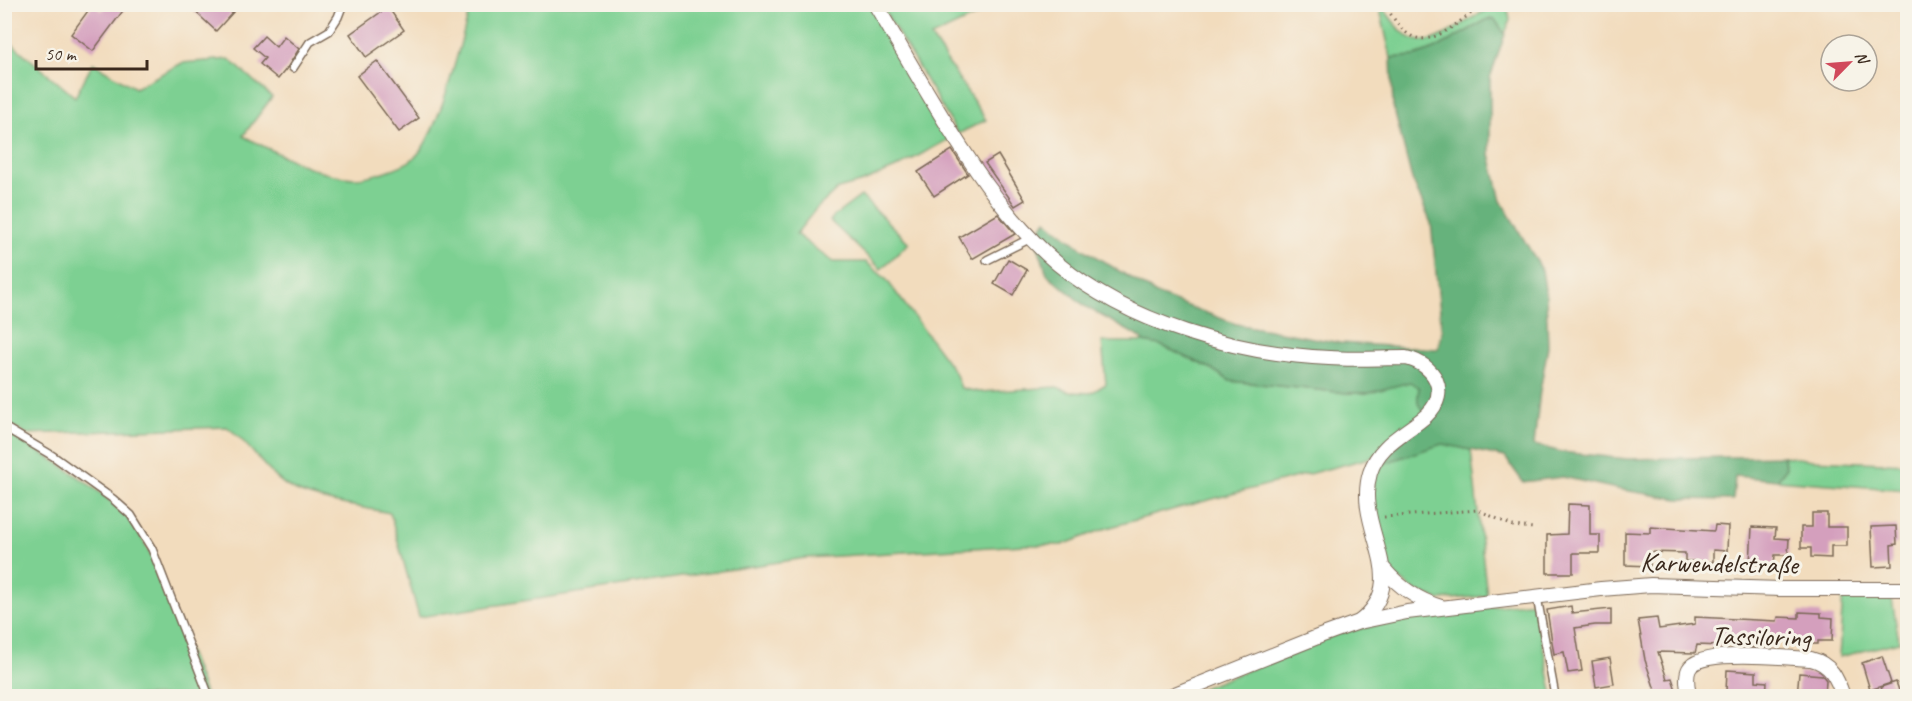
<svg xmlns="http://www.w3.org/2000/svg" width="1912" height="701" font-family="Caveat,sans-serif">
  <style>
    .green { fill: #7dd092; stroke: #5c7d58; stroke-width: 1.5 }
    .forest { fill: #66b27c; stroke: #506e4d; stroke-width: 1.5 }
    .building { fill: #d49fbd }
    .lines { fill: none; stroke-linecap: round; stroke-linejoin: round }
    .service-casing { stroke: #7b6856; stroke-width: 10 }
    .minor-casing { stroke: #7b6856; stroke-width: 16 }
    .path { stroke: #7b6856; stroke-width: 3; stroke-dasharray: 1.5 4.5; stroke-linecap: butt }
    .service { stroke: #fff; stroke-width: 7 }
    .minor { stroke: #fff; stroke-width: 14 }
    .labels { text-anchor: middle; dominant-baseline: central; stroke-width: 6; stroke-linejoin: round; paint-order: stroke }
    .street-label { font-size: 28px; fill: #3b2a1e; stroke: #f7f3e8 }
  </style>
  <rect width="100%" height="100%" fill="#f7f3e8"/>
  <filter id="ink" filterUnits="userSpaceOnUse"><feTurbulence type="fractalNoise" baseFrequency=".0167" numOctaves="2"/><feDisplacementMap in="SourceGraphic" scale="12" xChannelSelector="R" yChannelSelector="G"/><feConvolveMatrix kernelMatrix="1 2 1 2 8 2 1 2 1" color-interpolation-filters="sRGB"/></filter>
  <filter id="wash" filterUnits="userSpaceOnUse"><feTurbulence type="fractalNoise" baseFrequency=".008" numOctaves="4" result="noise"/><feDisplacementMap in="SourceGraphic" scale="24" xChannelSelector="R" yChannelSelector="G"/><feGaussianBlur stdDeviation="1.35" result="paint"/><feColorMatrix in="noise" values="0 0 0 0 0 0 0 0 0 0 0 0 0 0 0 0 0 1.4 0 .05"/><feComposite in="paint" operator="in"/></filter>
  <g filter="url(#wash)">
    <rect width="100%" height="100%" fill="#f2dcbd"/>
    <!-- green -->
    <g class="green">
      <path d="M471 5H870L951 138 898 167 863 182 838 189 815 210 796 234 833 262H866L886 279 955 372 961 388 979 392 1057 387 1070 392 1091 393 1106 384 1102 342H1143L1160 345 1210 368 1230 381 1347 393H1369L1410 381 1419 388 1425 412 1373 457 1186 506 1107 528 1062 545H1024L805 558 419 617 390 513C362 507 310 501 287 486 263 470 250 443 227 427L26 434 5 422 4 37 75 97 93 63 135 88 182 63 229 59 272 97 243 136C276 152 317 176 354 178 368 178 404 167 414 158 439 136 461 40 471 5Z"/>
      <path d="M881 5H999L931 37 986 120 958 134Z"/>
      <path d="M1379 5H1381C1388 14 1395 26 1405 34 1436 60 1472 5 1507 5L1510 20 1505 34 1495 20 1488 19 1435 49 1415 56 1391 58Z"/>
      <path d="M861 196 909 243 881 269 830 221 834 216Z"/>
      <path d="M4 432C46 455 90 480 124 514 136 526 144 542 152 557L206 696H5Z"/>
      <path d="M1442 443 1471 450 1487 596 1440 600 1415 591 1392 573 1382 552 1372 508 1374 474 1393 447 1386 462Z"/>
      <path d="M1783 456 1813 460 1907 464V490L1777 480 1786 468Z"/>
      <path d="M1891 593 1899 642 1839 657 1843 594Z"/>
      <path d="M1534 602 1553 696H1183L1339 633 1431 613Z"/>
    </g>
    <!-- forest -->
    <path class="forest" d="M1488 19 1495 20 1505 34 1490 78V154L1501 201 1542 270 1546 296 1548 346 1540 391 1534 445 1562 452 1627 459 1783 456 1786 468 1777 480 1735 476 1733 500 1678 499 1617 489 1563 477 1523 482 1505 457 1442 444 1385 463 1393 447 1425 412C1416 405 1417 399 1419 388L1410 382 1369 393H1347L1230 381 1210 368 1160 345 1143 342 1141 338 1086 307 1047 274 1035 237 1046 220 1080 247 1158 295 1236 324 1340 343 1438 349 1442 332 1431 223 1412 179 1393 106 1391 58 1415 56 1435 49Z"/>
    <g id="blocks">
      <!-- building -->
      <g class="building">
        <path d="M93 4 102 11 106 4H128L93 51 71 34Z"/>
        <path d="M187 4H227L234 11 216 31Z"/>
        <path d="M388 7 404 30 366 57 350 34Z"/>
        <path d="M264 36 276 47 284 36 299 49 287 68 278 79 260 64 265 58 253 48Z"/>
        <path d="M377 61 419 118 399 132 357 76Z"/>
        <path d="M952 150 968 174 934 196 918 172Z"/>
        <path d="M998 155 1025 200 1015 206 985 163Z"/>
        <path d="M998 214 1015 234 972 259 959 237Z"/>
        <path d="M1008 259 1027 270 1013 295 994 284Z"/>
        <path d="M1568 504 1590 505V535H1600V553H1573V573H1547V535L1567 534Z"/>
        <path d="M1812 513H1827V527H1847V546H1831V558L1811 557V548H1801V527H1812Z"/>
        <path d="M1715 525 1728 526 1727 551 1713 550V562L1685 561V553L1650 552V566L1625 565V532L1650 533V527L1714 531Z"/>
        <path d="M1896 526 1897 544 1891 545 1892 566 1873 567 1871 527Z"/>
        <path d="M1752 527 1776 528 1775 538 1789 539 1788 555H1775L1774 565 1750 564Z"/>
        <path d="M1571 606 1572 613 1611 609V625H1595L1575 628 1582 671 1568 673 1564 652 1554 654 1547 610Z"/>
        <path d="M1799 612 1821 613V617L1833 618 1832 641H1818V644H1799V640H1772V647H1750V640L1721 638V646L1697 645 1695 653 1658 652 1667 679 1672 678 1678 696H1657L1645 660 1638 620 1657 618 1659 629 1695 624V617L1777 621 1778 617 1799 618Z"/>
        <path d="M1882 656 1891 683 1870 690 1862 663Z"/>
        <path d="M1610 658 1614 684 1596 687 1592 661Z"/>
        <path d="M1727 670 1756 672V681L1767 682 1766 696H1755V693L1726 692Z"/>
        <path d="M1799 673 1822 675 1826 680 1825 696H1797Z"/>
        <path d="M1896 682 1901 696H1884L1881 687Z"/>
      </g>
    </g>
  </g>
  <g filter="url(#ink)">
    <use href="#blocks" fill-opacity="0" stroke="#7b6856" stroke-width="1.5"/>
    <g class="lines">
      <!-- service casing -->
      <g class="service-casing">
        <g id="service">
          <path d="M293 68 310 42 329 31 338 17 343 4"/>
          <path d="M987 260 1031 238"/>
          <path d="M4 427 53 456 113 499 131 515 152 549 209 696"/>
          <path d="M1537 597 1555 696"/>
        </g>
      </g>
      <!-- minor casing -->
      <g class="minor-casing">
        <g id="minor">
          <path d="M875 4C906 55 934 107 967 156 990 192 1025 237 1058 264 1129 323 1237 354 1329 358 1354 360 1380 358 1406 358 1434 364 1451 392 1427 415 1406 434 1379 443 1370 473 1353 529 1415 579 1359 622"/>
          <path d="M1384 569C1399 587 1418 600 1441 607"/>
          <path d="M1170 696 1320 636 1359 622 1407 612 1601 589 1651 585 1781 589H1908"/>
          <path d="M1689 696C1688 688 1685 677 1689 669 1699 648 1789 658 1811 659 1831 664 1837 678 1843 696"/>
        </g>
      </g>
      <!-- path -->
      <g class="path">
        <path d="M1384 4C1391 14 1398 27 1408 34 1435 52 1464 13 1487 4"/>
        <path d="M1384 517 1478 510 1513 526 1534 528"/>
      </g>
      <!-- service -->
      <use href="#service" class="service"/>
      <!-- minor -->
      <use href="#minor" class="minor"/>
    </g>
  </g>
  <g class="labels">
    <!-- street labels -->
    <g class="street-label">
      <text transform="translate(1719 563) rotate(1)">Karwendelstraße</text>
      <text transform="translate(1761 636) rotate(1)">Tassiloring</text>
    </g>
  </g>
  <!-- margin -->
  <rect width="1912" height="701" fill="none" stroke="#f7f3e8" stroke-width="24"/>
  <!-- north arrow -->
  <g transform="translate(1849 63) rotate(65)"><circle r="28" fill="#f7f3e8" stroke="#aca397" stroke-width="1.5"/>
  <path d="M0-4.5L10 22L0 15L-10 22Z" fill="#d1495b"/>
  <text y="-9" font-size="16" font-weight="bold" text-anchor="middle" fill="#3b2a1e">N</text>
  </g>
  <!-- scale -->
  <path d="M36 60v9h111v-9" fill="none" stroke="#3b2a1e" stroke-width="3"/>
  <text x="45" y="60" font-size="18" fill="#3b2a1e" stroke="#f7f3e8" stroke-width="4.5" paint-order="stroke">50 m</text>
</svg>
